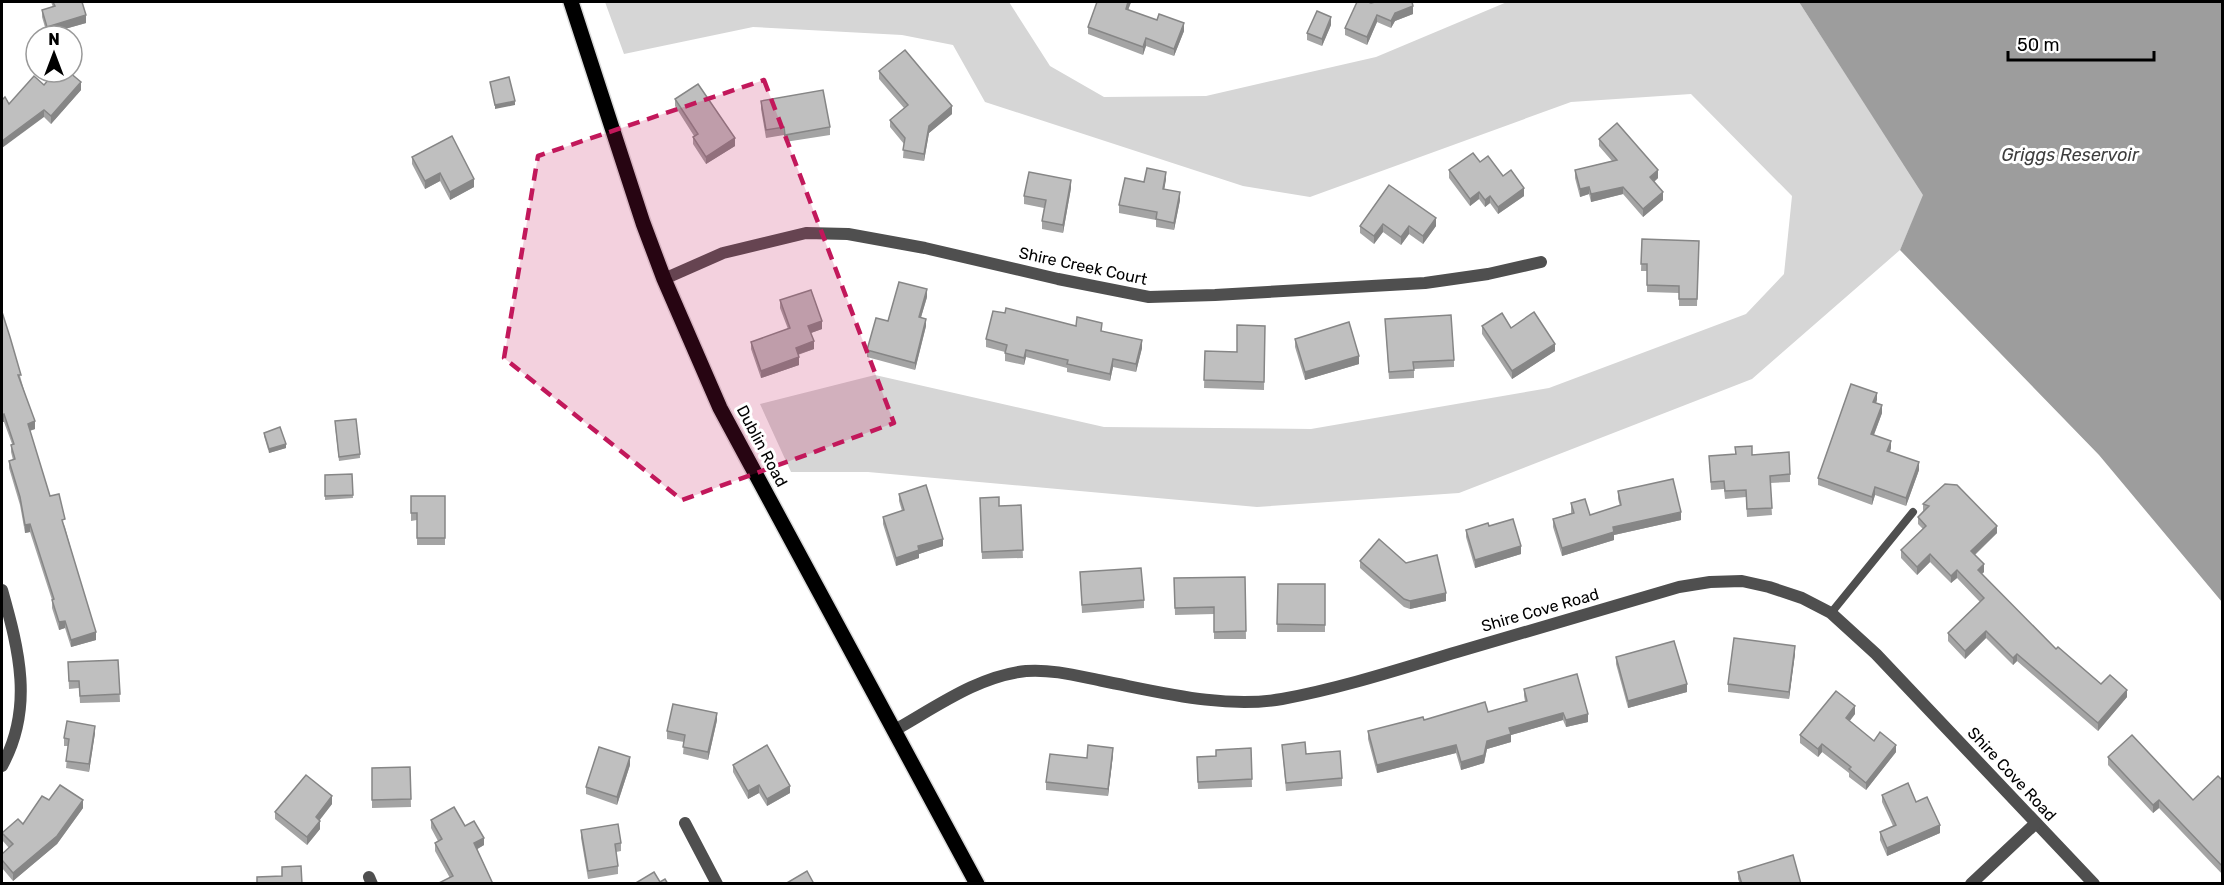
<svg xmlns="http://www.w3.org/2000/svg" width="2224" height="885" font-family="Rubik,sans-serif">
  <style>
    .green { fill: #d6d6d6 }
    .water { fill: #9d9d9d }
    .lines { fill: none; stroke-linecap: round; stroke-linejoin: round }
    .primary-casing { stroke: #dbdbdb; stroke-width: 18 }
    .lane { stroke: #4f4f4f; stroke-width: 8 }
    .street { stroke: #4f4f4f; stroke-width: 12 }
    .primary { stroke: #000; stroke-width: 15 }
    .wall { fill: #a4a4a4 }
    .shaded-wall { fill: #868686 }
    .building { fill: #bfbfbf; stroke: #868686; stroke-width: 1.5 }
    .marked { fill: #c2185b; fill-opacity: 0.2; stroke: #c2185b; stroke-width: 4.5; stroke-dasharray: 12 8; stroke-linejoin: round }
    .labels { text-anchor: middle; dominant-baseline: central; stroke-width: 6; stroke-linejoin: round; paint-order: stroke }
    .street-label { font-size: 16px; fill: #000; stroke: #fff }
    .water-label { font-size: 18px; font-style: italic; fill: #3e3e3e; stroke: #fff }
  </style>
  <rect width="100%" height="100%" fill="#fff"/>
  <!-- green -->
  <path class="green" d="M605 2H1009L1050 66 1104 97 1206 96 1376 57 1507 2H1799L1924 195 1900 250 1752 379 1459 493 1257 507 868 472H791L760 404 875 375 1104 427 1311 429 1549 388 1746 314 1784 274 1792 196 1691 94 1571 102 1310 197 1243 186 985 102 953 45 902 35 753 27 624 54Z"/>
  <!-- water -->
  <path class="water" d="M1799 2H2222V602L2099 455 1900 250 1923 195Z"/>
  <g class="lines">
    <!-- primary casing -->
    <g class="primary-casing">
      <path id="primary" d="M571 2 643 223 664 279 720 408 977 884"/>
    </g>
    <!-- lane -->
    <path class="lane" d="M1831 613 1913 512"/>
    <!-- street -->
    <g class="street">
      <path d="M664 279 723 253 806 233 848 234 925 248 1058 279 1149 297 1215 295 1425 283 1488 274 1541 262"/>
      <path d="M2 590C19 650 34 708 2 766"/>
      <path d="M895 730C936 707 978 676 1026 671 1052 669 1078 676 1103 681 1160 692 1224 709 1282 699 1342 688 1400 669 1457 652 1531 630 1605 608 1679 587L1710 582 1742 581 1769 587 1802 598 1831 613 1876 654 2094 884"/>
      <path d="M685 823 717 884"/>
      <path d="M369 877 372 884"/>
      <path d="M1971 884 2036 823"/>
    </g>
    <!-- primary -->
    <use href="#primary" class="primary"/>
  </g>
  <!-- wall -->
  <g class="wall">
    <path d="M51 2H82L86 23 47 34 42 17V10L53 7Z"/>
    <path d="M1131 2 1128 10 1184 31 1174 56 1146 46 1143 55 1088 34V27Z"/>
    <path d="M1371 3 1413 14 1395 21 1391 28 1377 22 1367 45 1345 35V28Z"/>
    <path d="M1331 25 1322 46 1307 40V33Z"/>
    <path d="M879 71 952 114 929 133 924 161 903 158 904 144 890 127V120L904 108 879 79Z"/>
    <path d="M44 85 81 90 51 124 44 117 9 104Z"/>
    <path d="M675 99 735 146 706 164 693 144V137L694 136 675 106Z"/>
    <path d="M761 101 830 127V135L785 142 784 135 766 138 761 109Z"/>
    <path d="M1599 139 1658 178 1654 182 1663 200 1643 217 1623 194 1591 202 1589 194 1580 197 1575 178V170L1612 161 1599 146Z"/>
    <path d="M412 157 474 187 450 200 440 181 425 189 412 164Z"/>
    <path d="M1480 162 1503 176 1524 196 1498 214 1490 203 1485 207 1479 199 1470 206 1449 178V170Z"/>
    <path d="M1166 179 1164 189 1180 200 1174 230 1156 227V220L1119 213V205L1144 182Z"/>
    <path d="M1389 185 1436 226 1423 244 1409 234 1401 245 1383 232 1374 244 1360 233V226Z"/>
    <path d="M1071 188 1063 233 1042 229V221L1044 208 1024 204V196Z"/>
    <path d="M1642 239 1699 241 1697 306H1679V293L1647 292V271H1641Z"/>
    <path d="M927 297 921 317 926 326 915 370 867 357V350L888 321Z"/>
    <path d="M780 300 822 329 811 333 814 349 798 355 799 365 761 378 751 349V342L788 329 780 308Z"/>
    <path d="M2 312 35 429 30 431 50 496 65 527 96 640 71 647 65 628 59 630 52 608V600L30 532 25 533 20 505 9 468V461L13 460 11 452V445L12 444 4 422Z"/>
    <path d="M1005 313 1076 326 1102 332 1142 348 1136 372 1113 367 1110 381 1067 372V368L1026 357 1024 365 1005 361V352L986 347V339Z"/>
    <path d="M1385 319 1454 360V367L1414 369V378L1389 379Z"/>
    <path d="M1265 326 1264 390 1204 388 1205 351 1237 352Z"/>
    <path d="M1482 326 1511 328 1555 351 1512 379 1482 334Z"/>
    <path d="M1295 339 1359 364 1305 380 1295 347Z"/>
    <path d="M1877 400 1876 403 1882 413 1874 435 1891 448 1890 452 1919 470 1906 506 1875 495 1872 505 1818 485V478Z"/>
    <path d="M335 425 360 454V458L339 461Z"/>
    <path d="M264 433 286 448 269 453 264 436Z"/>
    <path d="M1735 447 1752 455 1790 474V482L1770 483 1772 515 1747 517 1746 497 1725 499 1724 489 1711 490 1709 456 1735 454Z"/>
    <path d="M352 474 353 498 325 500V475Z"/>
    <path d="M1618 491 1681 520 1614 535V540L1562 556 1553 527V519L1571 513V503L1590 515 1620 506 1618 499Z"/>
    <path d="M899 494 943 546 919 554V558L896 566 883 524V517L902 511 899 501Z"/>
    <path d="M411 496H445V545H417V520L411 521Z"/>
    <path d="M980 498 999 506 1021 505 1023 558 982 559Z"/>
    <path d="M1923 504 1997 533 1975 555 1984 572 1981 574 2056 649 2101 684 2127 697 2098 731 2017 661 2013 665 1986 638 1965 659 1948 641V633L1980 602 1957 578 1951 583 1930 562 1917 575 1901 558V550L1923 529 1918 524V517L1923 511Z"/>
    <path d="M1489 526 1521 554 1475 568 1466 537V530Z"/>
    <path d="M1360 561 1406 563 1446 601 1410 609 1404 607 1360 568Z"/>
    <path d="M1080 572 1144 600V608L1082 613Z"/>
    <path d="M1245 577 1246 639H1214V614L1175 615 1174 578Z"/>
    <path d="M1278 584H1325V632H1277Z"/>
    <path d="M1795 654 1789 699 1728 692V684Z"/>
    <path d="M1616 657 1687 692 1628 708 1616 664Z"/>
    <path d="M118 660 120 702 80 703 79 688 69 689 68 662Z"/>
    <path d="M1524 689 1588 722 1566 727 1563 720 1511 735V742L1487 749 1484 763 1461 770 1456 753 1377 773 1368 739V731L1424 720 1488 712 1525 701 1524 696Z"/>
    <path d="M1855 714 1849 721 1874 741 1896 752 1866 790 1849 777V773L1822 752 1818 757 1800 743V735Z"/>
    <path d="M717 720 708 760 683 754 684 742 667 739V731Z"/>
    <path d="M95 733 89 772 66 768 68 746H64V738Z"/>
    <path d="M1282 745 1306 754 1342 778V786L1286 791Z"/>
    <path d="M1251 748 1252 787 1198 789 1197 757 1216 756V750Z"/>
    <path d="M1113 755 1108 796 1046 790V782L1087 758Z"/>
    <path d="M2108 757 2193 800 2223 781V875L2159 808 2153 813 2108 765Z"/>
    <path d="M630 765 617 805 586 794V787Z"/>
    <path d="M733 765 790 793 767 806 759 793 748 799 733 772Z"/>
    <path d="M410 767 411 807 372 808V768Z"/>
    <path d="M1882 795 1916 802 1940 833 1887 856 1880 840V832L1893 826 1882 802Z"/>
    <path d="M49 800 83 808 57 844 13 881 2 868V854L9 848 2 840V833L23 824Z"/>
    <path d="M332 804 319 820 320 829 307 845 275 819V812Z"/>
    <path d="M431 820 465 826 484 845 477 849 493 884 450 878 435 851V843L438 841 431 828Z"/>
    <path d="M581 830 621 843V851L616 852 618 866V874L588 879 581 838Z"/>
    <path d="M1738 872 1801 884H1740L1738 879Z"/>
  </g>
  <!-- shaded-wall -->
  <g class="shaded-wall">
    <path d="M1128 2H1131L1126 16V9Z"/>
    <path d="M1413 6V14L1395 21 1391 28V21L1395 13Z"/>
    <path d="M86 15V23L47 34V27Z"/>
    <path d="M1377 15V22L1367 45V37Z"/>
    <path d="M1331 17V25L1322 46V39Z"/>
    <path d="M1184 23V31L1174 56V49Z"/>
    <path d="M1146 38V46L1143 55V47Z"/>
    <path d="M81 82V90L51 124V116Z"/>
    <path d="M515 101V105L495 109V105Z"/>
    <path d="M952 106V114L929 133 924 161V154L929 126Z"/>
    <path d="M44 110V117L2 148V141Z"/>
    <path d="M735 138V146L706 164V157Z"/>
    <path d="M1658 170V178L1650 185V177Z"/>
    <path d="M1166 172V179L1163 197V189Z"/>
    <path d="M440 173V181L425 189V181Z"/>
    <path d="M474 179V187L450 200V192Z"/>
    <path d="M1071 180V188L1063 233V225Z"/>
    <path d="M1589 187V194L1580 197V189Z"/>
    <path d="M1623 187V194L1591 202V194Z"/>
    <path d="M1524 188V196L1498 214V207Z"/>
    <path d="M1180 192V200L1174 230V223Z"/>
    <path d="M1479 192V199L1470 206V199Z"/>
    <path d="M1663 192V200L1643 217V209Z"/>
    <path d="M1490 196V203L1485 207V200Z"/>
    <path d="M1436 218V226L1423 244V236Z"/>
    <path d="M1383 224V232L1374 244V236Z"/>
    <path d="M1409 226V234L1401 245V237Z"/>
    <path d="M927 289V297L919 324V317Z"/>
    <path d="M926 319V326L915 370V363Z"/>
    <path d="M822 321V329L808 334V326Z"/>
    <path d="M1142 340V348L1136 372V364Z"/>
    <path d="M814 341V349L796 355V348Z"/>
    <path d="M1555 344V351L1512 379V371Z"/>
    <path d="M1026 350V357L1024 365V358Z"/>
    <path d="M1359 356V364L1305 380V372Z"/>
    <path d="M799 357V365L761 378V371Z"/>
    <path d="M1113 359V367L1110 381V374Z"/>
    <path d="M1877 393V400L1873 410V402Z"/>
    <path d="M1882 405V413L1871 442V434Z"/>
    <path d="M4 414V422H2V415Z"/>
    <path d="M35 421V429L28 431V424Z"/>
    <path d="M1891 441V448L1887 459V451Z"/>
    <path d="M286 444V448L269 453V449Z"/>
    <path d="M1919 462V470L1906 506V498Z"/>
    <path d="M1875 487V495L1872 505V497Z"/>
    <path d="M1681 512V520L1614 535V540L1562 556V548L1613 527Z"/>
    <path d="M30 524V532L25 533V525Z"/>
    <path d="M1997 526V533L1971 558V551Z"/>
    <path d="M943 539V546L919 554V558L896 566V558L918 546Z"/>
    <path d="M1521 546V554L1475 568V560Z"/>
    <path d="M1930 554V562L1917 575V567Z"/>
    <path d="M1984 564V572L1978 578V570Z"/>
    <path d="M1957 570V578L1951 583V576Z"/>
    <path d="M1446 593V601L1410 609V601Z"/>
    <path d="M65 621V628L59 630V622Z"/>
    <path d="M1986 631V638L1965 659V651Z"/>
    <path d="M96 632V640L71 647V640Z"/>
    <path d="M1795 646V654L1789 699V692Z"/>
    <path d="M2017 654V661L2013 665V658Z"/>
    <path d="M1687 684V692L1628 708V701Z"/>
    <path d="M2127 690V697L2098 731V723Z"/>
    <path d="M1855 706V714L1846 726V718Z"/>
    <path d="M717 713V720L708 760V752Z"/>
    <path d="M1563 713V720L1511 735V742L1487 749 1484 763 1461 770V762L1487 741 1509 728Z"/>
    <path d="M1588 714V722L1566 727V720Z"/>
    <path d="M95 726V733L89 772V764Z"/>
    <path d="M1822 744V752L1818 757V749Z"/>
    <path d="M1456 745V753L1377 773V765Z"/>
    <path d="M1896 745V752L1866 790V783Z"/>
    <path d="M1113 748V755L1108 796V789Z"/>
    <path d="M630 757V765L617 805V797Z"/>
    <path d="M759 785V793L748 799V791Z"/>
    <path d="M790 786V793L767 806V799Z"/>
    <path d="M332 796V804L316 825V817Z"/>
    <path d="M83 800V808L57 844 13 881V873Z"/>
    <path d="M2159 800V808L2153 813V805Z"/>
    <path d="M320 821V829L307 845V837Z"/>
    <path d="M1940 825V833L1887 856V848Z"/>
    <path d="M484 838V845L474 851V843Z"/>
  </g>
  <!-- building -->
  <g class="building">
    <path d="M53 2H82L86 15 47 27 42 10 55 6Z"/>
    <path d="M1097 2H1128L1126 9 1157 20 1159 14 1184 23 1174 49 1146 38 1143 47 1088 27Z"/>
    <path d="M1357 2H1368L1371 3 1375 2H1412L1413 6 1395 13 1391 21 1377 15 1367 37 1345 28Z"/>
    <path d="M1317 11 1331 17 1322 39 1307 33Z"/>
    <path d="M905 50 952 106 929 126 924 154 903 150 905 138 890 120 908 105 879 71Z"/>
    <path d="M55 72H69L81 82 51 116 44 110 2 141V100L5 97 9 104 34 76 44 85Z"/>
    <path d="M509 77 515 101 495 105 490 82Z"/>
    <path d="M698 84 735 138 706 157 693 137 698 134 675 99Z"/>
    <path d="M823 90 830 127 785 135 784 127 766 130 761 101Z"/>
    <path d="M1617 123 1658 170 1650 177 1663 192 1643 209 1623 187 1591 194 1589 187 1580 189 1575 170 1617 160 1599 139Z"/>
    <path d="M452 136 474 179 450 192 440 173 425 181 412 157Z"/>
    <path d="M1473 153 1480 162 1488 156 1503 176 1511 170 1524 188 1498 207 1490 196 1485 200 1479 192 1470 199 1449 170Z"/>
    <path d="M1147 168 1166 172 1163 189 1180 192 1174 223 1156 219 1157 212 1119 205 1125 178 1144 182Z"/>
    <path d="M1029 172 1071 180 1063 225 1042 221 1046 200 1024 196Z"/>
    <path d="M1389 185 1436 218 1423 236 1409 226 1401 237 1383 224 1374 236 1360 226Z"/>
    <path d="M1642 239 1699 241 1697 299H1679V286L1647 285V264H1641Z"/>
    <path d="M899 282 927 289 919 317 926 319 915 363 867 350 876 318 888 321Z"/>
    <path d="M811 290 822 321 808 326 814 341 796 348 799 357 761 371 751 342 790 328 780 300Z"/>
    <path d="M1006 308 1076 326 1077 317 1102 323 1101 331 1142 340 1136 364 1113 359 1110 374 1067 364 1068 360 1026 350 1024 358 1005 353 1007 345 986 339 993 311 1005 313Z"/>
    <path d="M2 312 10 337 21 375H18L35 421 28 424 50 496 59 494 65 519 62 520 96 632 71 640 65 621 59 622 52 600 54 599 30 524 25 525 20 497 9 461 15 459 11 445 14 444 4 414 2 415Z"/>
    <path d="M1534 312 1555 344 1512 371 1482 326 1502 313 1511 328Z"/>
    <path d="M1451 315 1454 360 1413 362 1414 370 1389 372 1385 319Z"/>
    <path d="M1349 322 1359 356 1305 372 1295 339Z"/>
    <path d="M1237 325 1265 326 1264 382 1204 380 1205 351 1237 352Z"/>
    <path d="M1851 384 1877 393 1873 402 1882 405 1871 434 1891 441 1887 451 1919 462 1906 498 1875 487 1872 497 1818 478Z"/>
    <path d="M356 419 360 454 339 457 335 421Z"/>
    <path d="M280 427 286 444 269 449 264 433Z"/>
    <path d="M1752 446V455L1789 452 1790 474 1770 476 1772 508 1747 509 1746 490 1725 491 1724 481 1711 482 1709 456 1736 454 1735 447Z"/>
    <path d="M352 474 353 495 325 496V475Z"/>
    <path d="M1673 479 1681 512 1613 527 1614 532 1562 548 1553 519 1574 513 1571 503 1585 499 1590 515 1621 505 1618 491Z"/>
    <path d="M1945 484 1957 485 1997 526 1971 551 1984 564 1978 570 2056 649 2058 647 2101 684 2110 675 2127 690 2098 723 2017 654 2013 658 1986 631 1965 651 1948 633 1984 598 1957 570 1951 576 1930 554 1917 567 1901 550 1926 526 1918 517 1929 506 1923 504Z"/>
    <path d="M926 485 943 539 918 546 919 550 896 558 883 517 904 510 899 494Z"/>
    <path d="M411 496H445V538H417V513H411Z"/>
    <path d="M999 497V506L1021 505 1023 550 982 552 980 498Z"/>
    <path d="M1513 519 1521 546 1475 560 1466 530 1488 523 1489 526Z"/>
    <path d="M1379 539 1406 563 1437 555 1446 593 1410 601 1404 599 1360 561Z"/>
    <path d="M1141 568 1144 600 1082 605 1080 572Z"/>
    <path d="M1245 577 1246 631 1214 632V607L1175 608 1174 578Z"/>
    <path d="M1278 584H1325V625L1277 624Z"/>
    <path d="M1734 638 1795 646 1789 692 1728 684Z"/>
    <path d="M1674 641 1687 684 1628 701 1616 657Z"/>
    <path d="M118 660 120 694 80 696 79 681H69L68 662Z"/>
    <path d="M1577 674 1588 714 1566 720 1563 713 1509 728 1511 734 1487 741 1484 755 1461 762 1456 745 1377 765 1368 731 1423 717 1424 720 1485 702 1488 712 1527 701 1524 689Z"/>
    <path d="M1836 691 1855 706 1846 718 1874 741 1880 732 1896 745 1866 783 1849 769 1851 767 1822 744 1818 749 1800 735Z"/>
    <path d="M673 704 717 713 708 752 683 747 685 735 667 731Z"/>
    <path d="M67 721 95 726 89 764 66 761 69 739 64 738Z"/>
    <path d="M2132 735 2193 800 2218 776 2223 781V867L2159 800 2153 805 2108 757Z"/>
    <path d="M1305 742 1306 754 1340 751 1342 778 1286 783 1282 745Z"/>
    <path d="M767 745 790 786 767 799 759 785 748 791 733 765Z"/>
    <path d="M1088 745 1113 748 1108 789 1046 782 1050 754 1087 758Z"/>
    <path d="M599 747 630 757 617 797 586 787Z"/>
    <path d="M1251 748 1252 779 1198 782 1197 757 1216 756V750Z"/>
    <path d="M410 767 411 799 372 800V768Z"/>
    <path d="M306 775 332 796 316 817 320 821 307 837 275 812Z"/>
    <path d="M1908 783 1916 802 1927 797 1940 825 1887 848 1880 832 1896 825 1882 795Z"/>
    <path d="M60 785 83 800 57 836 13 873 2 860V854L13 844 2 833 18 819 23 824 42 796 49 800Z"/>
    <path d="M454 807 465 826 474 821 484 838 474 843 493 884H437L453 876 435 843 442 839 431 820Z"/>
    <path d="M618 824 621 843 615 844 618 866 588 871 581 830Z"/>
    <path d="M1793 855 1801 884H1742L1738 872Z"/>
    <path d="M301 866 302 884H257V877L282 876V867Z"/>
    <path d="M807 871 814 884H785Z"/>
    <path d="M654 872 660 882 665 879 668 884H634Z"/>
  </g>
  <!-- marked area -->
  <path class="marked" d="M764 80 894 423 682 500 504 358 538 156Z"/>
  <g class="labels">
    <!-- street labels -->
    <g class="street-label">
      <text transform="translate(1083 266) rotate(12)">Shire Creek Court</text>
      <text transform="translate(762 446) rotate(62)">Dublin Road</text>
      <text transform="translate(1540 610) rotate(-16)">Shire Cove Road</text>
      <text transform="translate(2012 774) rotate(47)">Shire Cove Road</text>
    </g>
    <!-- water labels -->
    <g class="water-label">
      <text x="2070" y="155">Griggs Reservoir</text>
    </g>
  </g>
  <!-- border -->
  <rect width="2224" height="885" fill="none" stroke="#000000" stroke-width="6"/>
  <!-- north arrow -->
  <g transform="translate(54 54)"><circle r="28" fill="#ffffff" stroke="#999999" stroke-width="1.5"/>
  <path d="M0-4.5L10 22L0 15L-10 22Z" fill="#000000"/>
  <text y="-9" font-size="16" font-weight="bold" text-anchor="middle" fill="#000000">N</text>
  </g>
  <!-- scale -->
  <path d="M2008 51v9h146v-9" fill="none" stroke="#000000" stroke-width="3"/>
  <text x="2017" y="51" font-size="18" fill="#000000" stroke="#ffffff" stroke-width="4.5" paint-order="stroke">50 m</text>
</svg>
